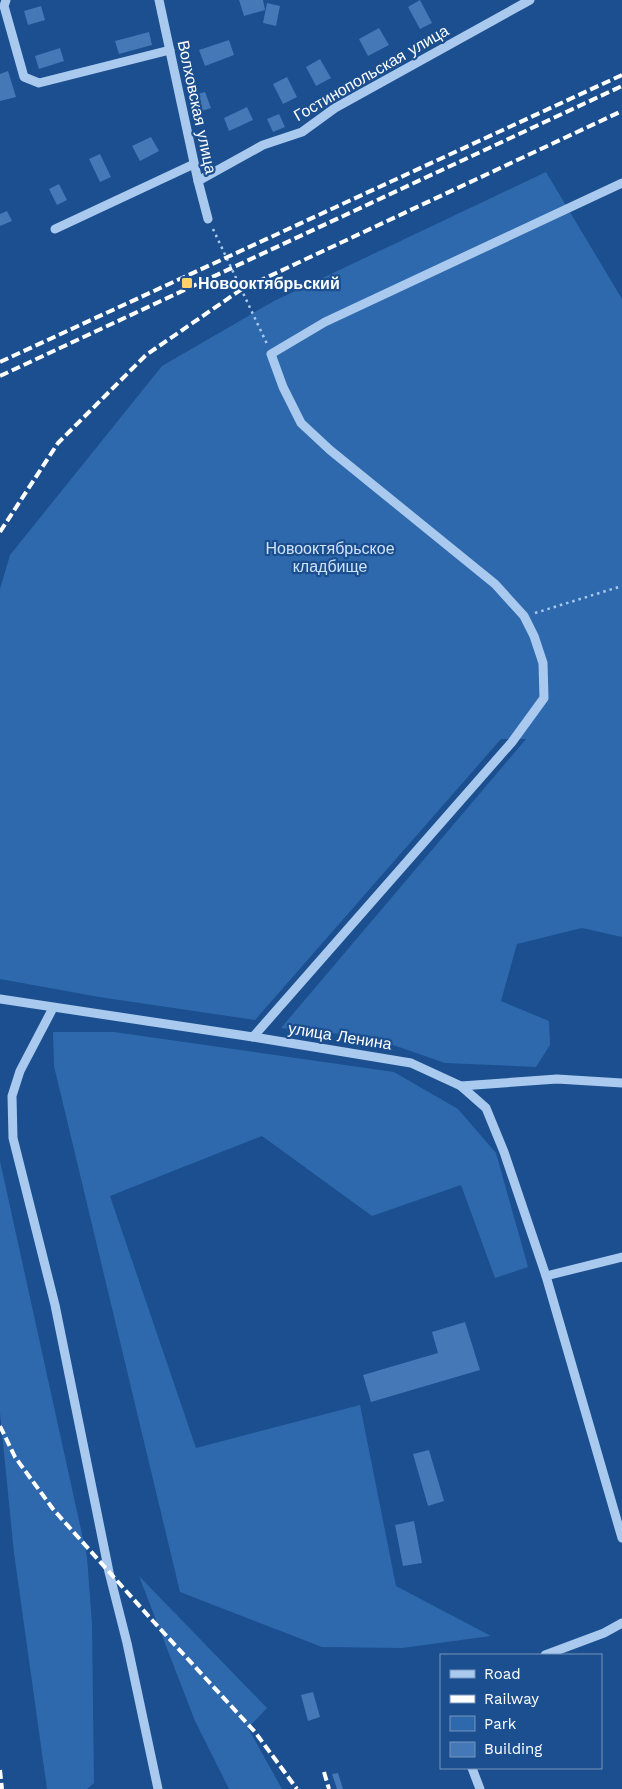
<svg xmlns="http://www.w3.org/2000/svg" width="622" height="1789" font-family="'Work Sans',sans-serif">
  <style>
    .green { fill: #2e69ad }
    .building { fill: #4478b7 }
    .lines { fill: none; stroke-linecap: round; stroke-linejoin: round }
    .path { stroke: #a9c9ee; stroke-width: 2.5; stroke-dasharray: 2.5 4; stroke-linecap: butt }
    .minor { stroke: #a9c9ee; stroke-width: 9 }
    .rail { stroke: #fff; stroke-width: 4; stroke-dasharray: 9 4; stroke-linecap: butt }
    .poi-dot { fill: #ffd166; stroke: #1b4f8f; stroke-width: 2 }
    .labels { text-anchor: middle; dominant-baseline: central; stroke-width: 4.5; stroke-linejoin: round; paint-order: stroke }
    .street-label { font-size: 16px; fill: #fff; stroke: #1b4f8f }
    .poi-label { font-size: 16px; font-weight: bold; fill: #fff; stroke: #1b4f8f; text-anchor: start }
    .park-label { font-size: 16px; fill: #cfe3fa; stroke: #1b4f8f }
  </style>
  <rect width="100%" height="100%" fill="#1b4f8f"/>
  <!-- green -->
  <g class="green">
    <path d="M546 172 622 299V937L582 928 517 944 501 1001 549 1021 550 1045 536 1067 445 1063 370 1037 281 1028 526 739H501L255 1020 99 997 0 979V589L10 555 162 366 274 301Z"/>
    <path d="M53 1032H114L394 1072 458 1109 496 1153 528 1267 495 1278 461 1185 372 1216 262 1136 110 1196 196 1448 360 1405 396 1586 491 1636 402 1648 322 1647 180 1592 54 1066Z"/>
    <path d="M0 1161 87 1557 92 1624 94 1783 87 1789H47L14 1553 0 1413Z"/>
    <path d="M139 1576 267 1708 248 1728 282 1789H229L195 1721Z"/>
  </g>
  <!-- building -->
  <g class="building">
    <path d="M239 0H263L265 10 244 16Z"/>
    <path d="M420 0 432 23 420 29 408 7Z"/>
    <path d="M267 3 280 6 276 26 263 23Z"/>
    <path d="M41 6 45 20 28 25 24 11Z"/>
    <path d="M379 28 389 45 368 56 359 39Z"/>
    <path d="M149 32 152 45 119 54 115 41Z"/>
    <path d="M229 40 234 55 205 66 199 50Z"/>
    <path d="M60 48 64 61 39 69 35 56Z"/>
    <path d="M320 59 331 78 316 86 306 67Z"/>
    <path d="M8 71 16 97 0 101V74Z"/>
    <path d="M287 77 297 97 283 104 273 84Z"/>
    <path d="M205 92 211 108 199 112 194 95Z"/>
    <path d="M247 107 253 120 229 131 224 118Z"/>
    <path d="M279 114 285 127 273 132 267 119Z"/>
    <path d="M151 137 159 151 140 161 132 146Z"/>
    <path d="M100 154 111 177 100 182 89 159Z"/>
    <path d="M59 184 67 200 57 205 49 189Z"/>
    <path d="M7 211 12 221 0 226V214Z"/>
    <path d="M465 1322 480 1370 371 1402 363 1375 438 1353 432 1332Z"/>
    <path d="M429 1450 444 1501 428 1506 413 1454Z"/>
    <path d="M414 1521 422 1563 403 1566 395 1525Z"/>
    <path d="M313 1692 320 1717 308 1721 301 1695Z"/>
    <path d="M338 1773 343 1789H337L332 1774Z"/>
  </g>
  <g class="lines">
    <!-- path -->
    <g class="path">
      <path d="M213 229 267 344"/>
      <path d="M535 613 622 586"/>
    </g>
    <!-- minor -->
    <g class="minor">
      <path d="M6 0 4 6 24 77 39 83 170 50"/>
      <path d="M159 0 198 181 208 219"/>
      <path d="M198 181 263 145 302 132 335 108 530 0"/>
      <path d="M55 229 194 164"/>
      <path d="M0 999 253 1037 411 1063 461 1086 486 1108 504 1152 546 1276 622 1538"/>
      <path d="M53 1008 20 1071 12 1096 13 1138 55 1305 109 1572 127 1643 158 1789"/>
      <path d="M253 1037 512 742 544 698 543 663 534 636 524 616 495 584 330 450 301 423 283 387 271 354 325 322 622 183"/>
      <path d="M461 1086 557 1079 622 1083"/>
      <path d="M546 1276 622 1257"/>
      <path d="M545 1655 604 1633 622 1623"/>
      <path d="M472 1768 480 1789"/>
    </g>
    <!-- rail -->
    <g class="rail">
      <path d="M0 362 622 75"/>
      <path d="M0 376 622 86"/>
      <path d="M0 532 58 443 146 355 242 289 622 111"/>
      <path d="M0 1426 15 1457 53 1509 152 1620 255 1732 297 1789"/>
      <path d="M0 1770 2 1789"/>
      <path d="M324 1772 329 1789"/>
    </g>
  </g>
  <!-- markers -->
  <rect class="poi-dot" x="181" y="277" width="12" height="12" rx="2.5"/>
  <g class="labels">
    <!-- street labels -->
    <g class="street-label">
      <text transform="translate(371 73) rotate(-30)">Гостинопольская улица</text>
      <text transform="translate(197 107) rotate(78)">Волховская улица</text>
      <text transform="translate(340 1036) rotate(9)">улица Ленина</text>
    </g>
    <!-- poi labels -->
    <g class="poi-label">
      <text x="198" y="283">Новооктябрьский</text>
    </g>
    <!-- park labels -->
    <g class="park-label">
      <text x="330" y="548">Новооктябрьское<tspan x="330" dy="18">кладбище</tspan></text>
    </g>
  </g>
  <!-- legend -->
  <rect x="440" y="1654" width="162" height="115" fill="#1b4f8f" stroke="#7695bc"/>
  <rect x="450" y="1670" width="25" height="8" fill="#a9c9ee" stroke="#7695bc"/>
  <text x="484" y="1679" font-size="15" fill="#ffffff">Road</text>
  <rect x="450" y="1695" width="25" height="8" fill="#ffffff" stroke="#7695bc"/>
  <text x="484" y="1704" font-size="15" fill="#ffffff">Railway</text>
  <rect x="450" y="1716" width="25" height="15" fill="#2e69ad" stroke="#7695bc"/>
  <text x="484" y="1729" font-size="15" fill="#ffffff">Park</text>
  <rect x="450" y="1742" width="25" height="15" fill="#4478b7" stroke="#7695bc"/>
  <text x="484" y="1754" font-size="15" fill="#ffffff">Building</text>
</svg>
